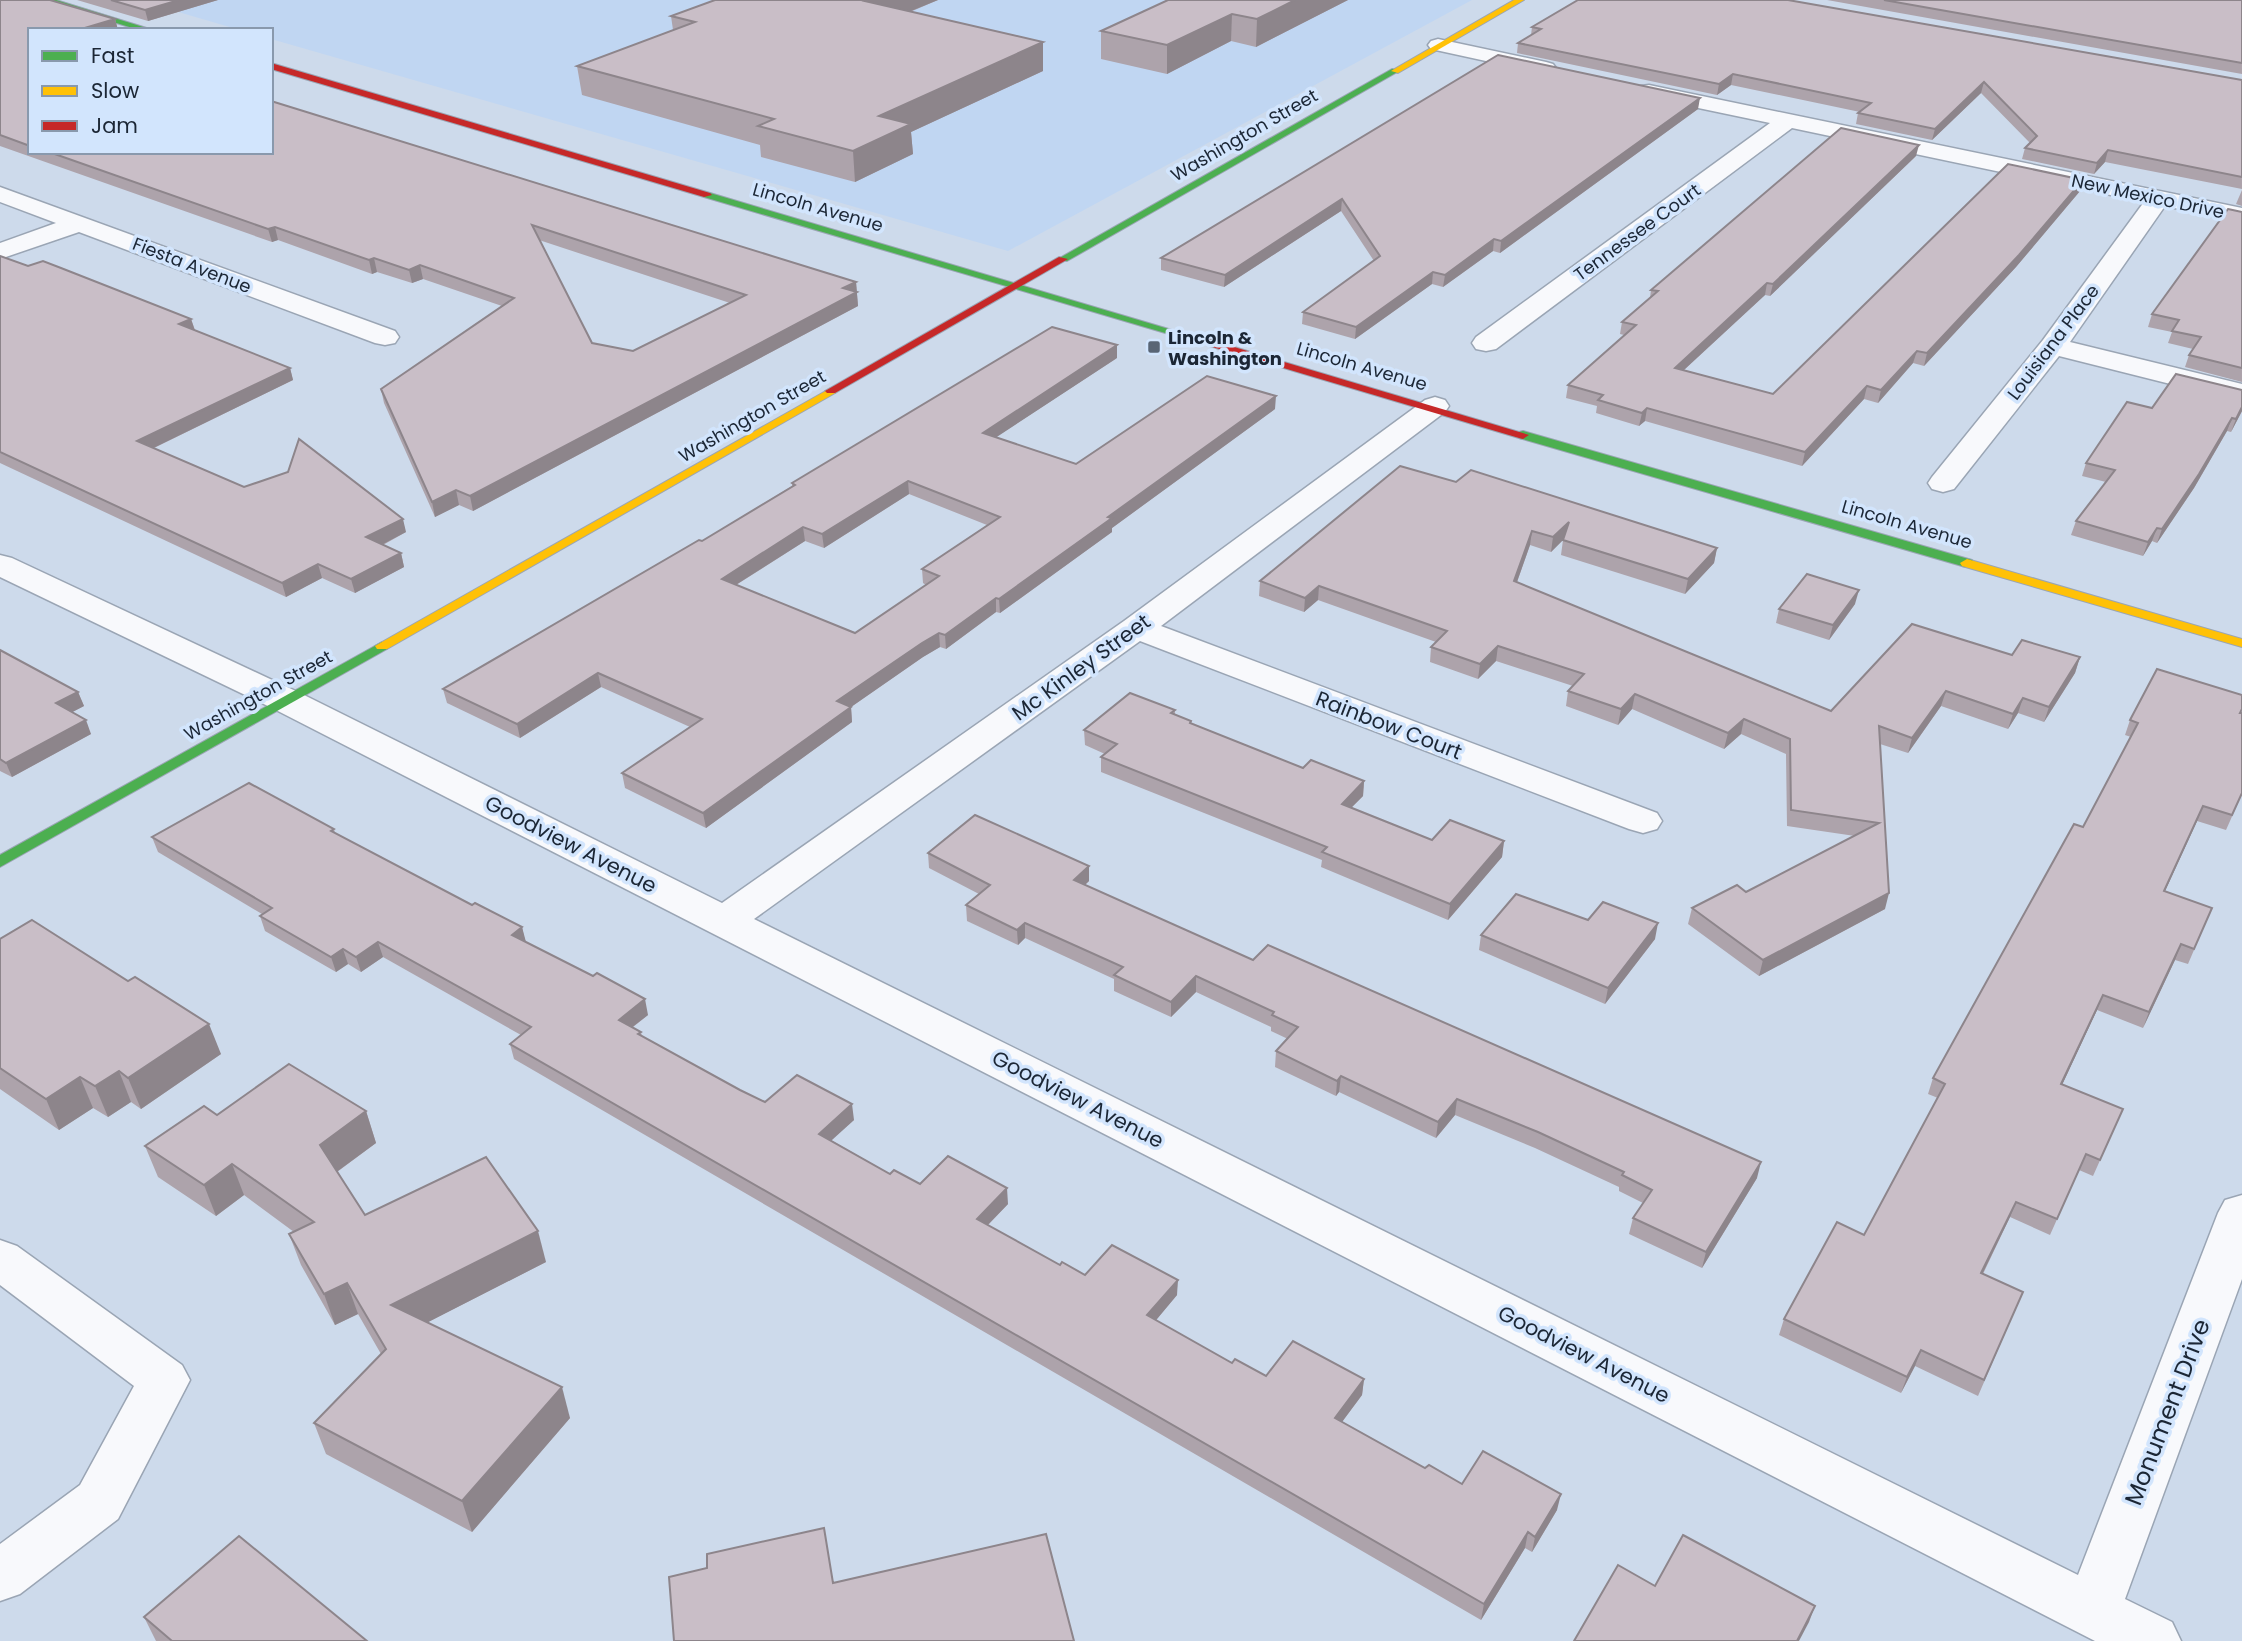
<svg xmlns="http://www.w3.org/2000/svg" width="2242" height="1641" font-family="Poppins,sans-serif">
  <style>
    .built { fill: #c0d6f2 }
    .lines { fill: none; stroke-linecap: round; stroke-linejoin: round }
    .street-casing { stroke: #9aa5b4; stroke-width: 3 }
    .fast-casing { stroke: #9aa5b4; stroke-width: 2 }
    .slow-casing { stroke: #9aa5b4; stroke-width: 2 }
    .jam-casing { stroke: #9aa5b4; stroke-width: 2 }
    .street { fill: #f8f9fc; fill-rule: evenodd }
    .fast { fill: #4caf50; fill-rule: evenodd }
    .slow { fill: #ffc107; fill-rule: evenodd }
    .jam { fill: #c62828; fill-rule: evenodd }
    .wall { fill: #ada3ab; fill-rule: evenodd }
    .shaded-wall { fill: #8d858b }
    .building { fill: #c9bec7; stroke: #8d858b; stroke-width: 2; fill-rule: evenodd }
    .poi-dot { fill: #596575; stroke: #d2e5fd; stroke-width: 2.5 }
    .labels { text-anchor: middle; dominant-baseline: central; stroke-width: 7; stroke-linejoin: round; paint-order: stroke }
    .far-street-label { font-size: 18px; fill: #1b2635; stroke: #d2e5fd }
    .far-poi-label { font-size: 18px; font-weight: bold; fill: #1b2635; stroke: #d2e5fd; text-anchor: start }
    .street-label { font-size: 21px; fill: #1b2635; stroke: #d2e5fd }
    .near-street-label { font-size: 24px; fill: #1b2635; stroke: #d2e5fd }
  </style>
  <rect width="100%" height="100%" fill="#cddaeb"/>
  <!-- built -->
  <path class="built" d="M137 0H1472L1008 251 271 39V30H240Z"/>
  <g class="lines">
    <!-- street casing -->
    <g class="street-casing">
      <g id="street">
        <path d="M1438 39 1546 62 1553 64 1556 68 1553 72 1546 74 1431 49 1428 45 1431 41Z"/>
        <path d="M1649 85 2242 208V222L2165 206 2070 342 2242 384V402L2059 356 1954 489 1943 492 1932 489 1928 483 1932 477 2043 340 2144 202 1792 128 1496 349 1486 351 1476 349 1472 343 1476 337 1770 123 1641 96 1638 91 1641 86Z"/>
        <path d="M0 187 395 331 399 337 395 343 385 345 375 343 79 232 0 259V243L56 223 0 202Z"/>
        <path d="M1435 397 1445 400 1449 406 1445 412 1161 626 1657 813 1662 821 1657 829 1643 833 1629 829 1140 641 754 919 2078 1575 2218 1213 2225 1200 2242 1195V1279L2125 1599 2172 1622 2181 1641H2095L274 709 0 577V555L12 558 300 693 722 903 1124 621 1425 400Z"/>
        <path d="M0 1240 17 1246 182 1365 190 1380 118 1519 20 1594 0 1601V1544L80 1485 134 1386 0 1285Z"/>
      </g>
    </g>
    <!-- fast casing -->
    <g class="fast-casing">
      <g id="fast">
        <path d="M43 0H56L153 30H139Z"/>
        <path d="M1392 69 1399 71 1067 261 1058 259Z"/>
        <path d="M704 193H710L1199 338 1189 340 704 197Z"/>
        <path d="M1523 431 1972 560 1974 563 1967 567 1962 566 1519 438V432Z"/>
        <path d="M382 642 389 646 387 649 0 867V855Z"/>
      </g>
    </g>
    <!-- slow casing -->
    <g class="slow-casing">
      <g id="slow">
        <path d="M1514 0H1524L1398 73 1391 71Z"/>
        <path d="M831 388 837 391 835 393 387 649H377L375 646Z"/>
        <path d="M1967 559 2242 639V647L1962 566 1960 563Z"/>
      </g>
    </g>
    <!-- jam casing -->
    <g class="jam-casing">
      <g id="jam">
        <path d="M271 63 710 193 712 195 704 197 271 69Z"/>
        <path d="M1059 257 1068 259 835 393H827L825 391Z"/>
        <path d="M1189 336H1197L1529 435 1523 439 1519 438 1189 340Z"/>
      </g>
    </g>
    <!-- street -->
    <use href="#street" class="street"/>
    <!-- fast -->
    <use href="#fast" class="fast"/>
    <!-- slow -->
    <use href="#slow" class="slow"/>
    <!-- jam -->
    <use href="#jam" class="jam"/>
  </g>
  <!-- wall -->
  <g class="wall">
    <path d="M0 0 115 19 118 30H30V152H271L856 282 858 306 473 511 459 505 435 517 384 403 381 389 502 306 423 279 412 283 377 272 372 274 278 240 272 242 0 146ZM539 240 730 303 633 351 592 343Z"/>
    <path d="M77 0H218L148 21Z"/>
    <path d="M715 0H938L910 12 1043 42V71L911 132 913 154 855 182 761 157 760 145 582 95 577 66 673 30 671 16Z"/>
    <path d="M1168 0H1348L1256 47 1231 41 1167 74 1101 59V31Z"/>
    <path d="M1827 0H2242V74Z"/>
    <path d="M1532 27 2242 80V189L2105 162 2094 174 2022 159 2025 148 2030 143 1981 93 1932 140 1856 124 1858 113 1860 112 1731 85 1717 95 1517 53 1518 43 1531 35Z"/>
    <path d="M1498 55 1698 109 1500 253 1493 251 1443 287 1432 284 1355 339 1302 324 1303 312 1374 261 1341 211 1224 287 1161 270V258Z"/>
    <path d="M1916 156 1770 296 1765 295 1684 370 1773 394 2080 191 2016 267 1924 366 1913 363 1878 403 1864 399 1802 466 1645 421 1639 426 1596 413 1597 406 1566 398 1568 385 1624 335 1620 334 1622 322 1650 298 1651 290Z"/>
    <path d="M2242 190V206L2236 204Z"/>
    <path d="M2242 212V382L2185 367 2189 355 2193 349 2168 343 2172 332 2148 327 2152 314Z"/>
    <path d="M0 256 28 266 191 319 195 330 290 368 293 380 154 448 244 487 406 532 383 545 401 553 404 567 355 593 322 578 286 597 0 463Z"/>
    <path d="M1117 358 996 437 1076 464 1275 409 1112 528V532L1000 613 996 612 946 649 940 647 923 657 851 707 852 722 706 828 625 788 622 773 690 727 601 687 520 738 447 703 443 689 702 541 792 486V483ZM909 494 987 525 922 569 923 583 926 585 855 633 736 585 805 541 824 548Z"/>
    <path d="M2152 408 2242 411 2231 432 2227 431 2194 488 2157 543 2152 541 2143 556 2071 535 2076 521 2106 482 2082 476 2086 463Z"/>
    <path d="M1456 482 1717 548 1714 563 1685 594 1561 555 1563 540 1551 552 1530 545 1517 582 1831 711 2012 655 2080 657 2075 673 2044 722 2018 713 2008 729 1941 706 1908 753 1880 744 1885 909 1759 976 1688 924 1692 908 1746 892 1855 836 1787 826 1786 754 1741 734 1724 749 1632 709 1618 725 1566 706 1568 691 1573 686 1496 661 1478 679 1430 662 1431 647 1436 642 1318 600 1304 612 1259 596 1260 581Z"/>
    <path d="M1855 604 1829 640 1776 623 1779 609Z"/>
    <path d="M0 650 78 692 84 706 72 712 91 734 12 777 0 771Z"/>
    <path d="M1175 710V715L1191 721V724L1303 768 1364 781 1363 796 1351 808 1432 840 1504 841 1502 857 1448 920 1321 867 1322 860 1101 772V757L1105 754 1085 745 1084 730Z"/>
    <path d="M2241 713 2242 794 2226 830 2197 821 2165 891 2212 908 2188 964 2175 960 2143 1028 2097 1010 2062 1085 2123 1109 2093 1176 2079 1170 2050 1235 2010 1217 1983 1274 2023 1292 1978 1396 1915 1366 1901 1393 1779 1335 1784 1319 1864 1235 1938 1098 1928 1094 1933 1078 2083 827 2131 737 2125 735 2130 720Z"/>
    <path d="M334 829 335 833 472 905 522 927 525 942 648 1015 633 1027 641 1032 642 1037 740 1090 765 1102 854 1120 831 1140 890 1174 920 1184 1008 1204 988 1225 1060 1265 1085 1275 1177 1295 1156 1320 1232 1363 1266 1376 1364 1379 1362 1395 1342 1422 1425 1468 1462 1484 1557 1510 1532 1552 1525 1548 1481 1620 514 1059 510 1044 521 1035 383 957 361 972 348 964 336 972 265 931 260 916 262 914 158 852 152 837Z"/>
    <path d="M928 853 1089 881 1085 885 1253 960 1757 1178 1702 1268 1629 1234 1633 1218 1643 1203 1619 1191V1187L1535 1148 1455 1115 1436 1138 1339 1092 1336 1096 1275 1067 1276 1051 1288 1039 1271 1031V1027L1196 992 1171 1017 1114 991V979L1025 938 1018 945 967 921 966 905 979 894 929 868Z"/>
    <path d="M1588 920 1655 939 1605 1004 1479 950 1481 935Z"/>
    <path d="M0 939 221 1054 141 1109 131 1102 108 1117 93 1108 59 1130 0 1089Z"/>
    <path d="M366 1111 376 1143 337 1172 365 1215 546 1262 428 1322 570 1418 472 1532 326 1454 314 1423 381 1354 358 1314 335 1325 301 1265 289 1234 294 1232 244 1195 216 1216 158 1177 145 1146 217 1115Z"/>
    <path d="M144 1617 367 1641H156Z"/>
  </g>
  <!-- shaded-wall -->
  <g class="shaded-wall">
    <path d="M179 0H218L148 21 145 10Z"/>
    <path d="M868 0H938L867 29 865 1Z"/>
    <path d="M1295 0H1348L1256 47 1257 19Z"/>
    <path d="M1232 14 1231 41 1167 74V45Z"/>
    <path d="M115 19 118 30H78Z"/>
    <path d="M1043 42V71L911 132 913 154 855 182 853 151 879 116Z"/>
    <path d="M1733 74 1731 85 1717 95 1719 84Z"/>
    <path d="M1984 82 1981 93 1932 140 1935 129Z"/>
    <path d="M1700 98 1698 109 1500 253 1501 241Z"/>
    <path d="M1919 145 1916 156 1770 296 1773 284Z"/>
    <path d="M2108 150 2105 162 2094 174 2097 163Z"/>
    <path d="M2083 180 2080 191 2016 267 1924 366 1927 353Z"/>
    <path d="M1342 199 1341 211 1224 287 1225 275Z"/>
    <path d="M275 227 278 240 272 242 268 229Z"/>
    <path d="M1494 239 1493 251 1443 287 1445 275Z"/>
    <path d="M374 258 377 272 372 274 369 260Z"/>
    <path d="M420 265 423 279 412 283 409 270Z"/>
    <path d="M1433 272 1432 284 1355 339 1356 327Z"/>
    <path d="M856 282 858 306 473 511 470 496Z"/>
    <path d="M1767 283 1765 295 1673 380 1675 368Z"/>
    <path d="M191 319 195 331 179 324Z"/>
    <path d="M1117 345V358L983 446V433Z"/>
    <path d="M1917 351 1913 363 1878 403 1881 390Z"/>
    <path d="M290 368 293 380 141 454 137 441Z"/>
    <path d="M1867 386 1864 399 1802 466 1805 452Z"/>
    <path d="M1276 396 1275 409 1112 528V532L1000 613 999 599 1108 517Z"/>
    <path d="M2242 407V411L2231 432 2236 419Z"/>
    <path d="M1647 408 1645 421 1639 426 1642 413Z"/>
    <path d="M2232 418 2227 431 2194 488 2157 543 2162 529Z"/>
    <path d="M908 481 909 494 824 548 822 534Z"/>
    <path d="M456 490 459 505 435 517 432 502Z"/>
    <path d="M403 519 406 532 370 551 366 537Z"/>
    <path d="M1569 522 1567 536 1551 552 1553 537Z"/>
    <path d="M803 527 805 541 723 593 722 579Z"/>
    <path d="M2157 528 2152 541 2143 556 2148 542Z"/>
    <path d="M1532 531 1530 545 1512 596 1514 581Z"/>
    <path d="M1717 548 1714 563 1685 594 1688 579Z"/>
    <path d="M401 553 404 567 355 593 351 579Z"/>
    <path d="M318 564 322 578 286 597 282 583Z"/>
    <path d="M1319 586 1318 600 1304 612 1305 598Z"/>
    <path d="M1859 590 1855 604 1829 640 1833 625Z"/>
    <path d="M996 598V612L946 649 945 635Z"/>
    <path d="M939 633 940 647 923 657 851 707 852 722 706 828 703 813 837 701 922 643Z"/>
    <path d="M1498 646 1496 661 1478 679 1480 664Z"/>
    <path d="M2080 657 2075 673 2044 722 2049 707Z"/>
    <path d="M598 673 601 687 520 738 517 724Z"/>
    <path d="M1946 691 1941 706 1908 753 1912 738Z"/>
    <path d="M78 692 84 706 61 718 56 703Z"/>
    <path d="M1635 694 1632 709 1618 725 1621 709Z"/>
    <path d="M2023 698 2018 713 2008 729 2013 714Z"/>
    <path d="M1744 719 1741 734 1724 749 1728 733Z"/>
    <path d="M86 720 91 734 12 777 6 763Z"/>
    <path d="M1364 781 1363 796 1340 819 1342 804Z"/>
    <path d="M2203 806 2197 821 2158 906 2164 891Z"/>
    <path d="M1504 841 1502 857 1448 920 1450 904Z"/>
    <path d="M1089 866V881L1074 895V880Z"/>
    <path d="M1889 893 1885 909 1759 976 1763 960Z"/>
    <path d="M1025 923V938L1018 945 1017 930Z"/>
    <path d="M1658 923 1655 939 1605 1004 1608 988Z"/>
    <path d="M522 927 526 942 512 935Z"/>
    <path d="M378 942 383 957 361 972 356 957Z"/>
    <path d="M2181 944 2175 960 2143 1028 2149 1012Z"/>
    <path d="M343 949 348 964 336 972 331 957Z"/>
    <path d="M1196 976V992L1171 1017V1002Z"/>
    <path d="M2103 995 2097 1010 2055 1100 2061 1084Z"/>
    <path d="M645 999 648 1015 622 1035 619 1020Z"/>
    <path d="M209 1024 221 1054 141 1109 128 1078Z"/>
    <path d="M119 1071 131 1102 108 1117 95 1086Z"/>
    <path d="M1341 1076 1339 1092 1336 1096 1337 1081Z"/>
    <path d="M80 1077 93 1108 59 1130 46 1099Z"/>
    <path d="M1457 1099 1455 1115 1436 1138 1438 1122Z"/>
    <path d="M852 1104 854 1120 821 1150 819 1134Z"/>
    <path d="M366 1111 376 1143 331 1176 320 1145Z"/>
    <path d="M1761 1162 1757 1178 1702 1268 1706 1252Z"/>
    <path d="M232 1164 244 1195 216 1216 204 1185Z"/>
    <path d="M1007 1188 1008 1204 978 1235 977 1219Z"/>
    <path d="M2016 1202 2010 1217 1975 1289 1981 1273Z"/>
    <path d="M538 1231 546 1262 401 1336 391 1305Z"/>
    <path d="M1178 1280 1177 1295 1147 1331V1315Z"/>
    <path d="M347 1283 358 1314 335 1325 324 1294Z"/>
    <path d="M1921 1350 1915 1366 1901 1393 1907 1377Z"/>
    <path d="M1364 1379 1362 1395 1333 1434 1335 1418Z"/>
    <path d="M562 1387 570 1418 472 1532 462 1501Z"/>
    <path d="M1561 1494 1557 1510 1532 1552 1535 1537Z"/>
    <path d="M1528 1532 1525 1548 1481 1620 1484 1604Z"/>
    <path d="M1815 1606 1809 1622 1799 1641H1797Z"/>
  </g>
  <!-- building -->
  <g class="building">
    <path d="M0 0H50L115 19 78 30H30V146L0 135Z"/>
    <path d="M111 0H179L145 10Z"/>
    <path d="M715 0H868L865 1 1043 42 879 116 911 124 853 151 758 126 774 119 577 66 695 22 671 16Z"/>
    <path d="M1168 0H1295L1257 19 1232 14 1167 45 1101 31Z"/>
    <path d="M1578 0H1788L2242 80V177L2108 150 2097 163 2025 148 2037 136 1984 82 1935 129 1858 113 1871 103 1733 74 1719 84 1518 43 1541 29 1532 27Z"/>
    <path d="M1884 0H2242V63Z"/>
    <path d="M1498 55 1700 98 1501 241 1494 239 1445 275 1433 272 1356 327 1303 312 1380 256 1342 199 1225 275 1161 258Z"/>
    <path d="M271 101 856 282 843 288 857 292 470 496 456 490 432 502 381 389 514 298 420 265 409 270 374 258 369 260 275 227 268 229 49 152H271ZM532 225 746 295 633 351 592 343Z"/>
    <path d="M1841 128 1919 145 1773 284 1767 283 1675 368 1773 394 2008 164 2083 180 2019 255 1927 353 1917 351 1881 390 1867 386 1805 452 1647 408 1642 413 1598 400 1603 395 1568 385 1636 325 1622 322 1658 291 1651 290Z"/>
    <path d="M2228 209 2242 212V368L2189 355 2201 337 2172 331 2179 320 2152 314Z"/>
    <path d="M0 256 28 266 43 261 61 268 191 319 179 324 290 368 137 441 244 487 288 472 299 439 403 519 366 537 401 553 351 579 318 564 282 583 0 452Z"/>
    <path d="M1052 327 1117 345 983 433 1076 464 1207 376 1276 396 1108 517 1112 518 999 599 996 598 945 635 939 633 922 643 837 701 851 707 703 813 622 773 702 719 598 673 517 724 443 689 699 540 702 541 795 485 792 483ZM908 481 1000 517 922 569 939 576 855 633 722 579 803 527 822 534Z"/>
    <path d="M2176 374 2242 390V407L2236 419 2232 418 2199 474 2162 529 2157 528 2148 542 2076 521 2115 470 2086 463 2127 402 2152 408Z"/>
    <path d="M1400 466 1456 482 1471 470 1717 548 1688 579 1563 540 1569 522 1553 537 1532 531 1514 581 1831 711 1912 624 2012 655 2022 640 2080 657 2049 707 2023 698 2013 714 1946 691 1912 738 1879 726 1889 893 1763 960 1692 908 1737 885 1746 892 1879 823 1791 810 1790 739 1744 719 1728 733 1635 694 1621 709 1568 691 1584 674 1498 646 1480 664 1431 647 1447 631 1319 586 1305 598 1260 581Z"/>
    <path d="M1807 574 1859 590 1833 625 1779 609Z"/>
    <path d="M0 650 78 692 56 703 86 720 6 763 0 759Z"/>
    <path d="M2157 669 2242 695V709L2240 713H2242V793L2232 815 2203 806 2164 891 2212 908 2194 949 2181 944 2149 1012 2103 995 2061 1084 2123 1109 2100 1160 2086 1154 2057 1219 2016 1202 1981 1273 2023 1292 1984 1380 1921 1350 1907 1377 1784 1319 1837 1222 1864 1235 1945 1084 1933 1078 2074 824 2083 827 2138 723 2130 720Z"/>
    <path d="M1130 693 1175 710 1171 713 1191 721 1190 723 1303 768 1311 760 1364 781 1342 804 1432 840 1450 820 1504 841 1450 904 1322 852 1327 847 1101 757 1117 744 1084 730Z"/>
    <path d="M249 783 334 829 331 831 472 905 475 903 522 927 512 935 593 976 597 973 645 999 619 1020 641 1032 638 1034 740 1090 765 1102 797 1075 852 1104 819 1134 890 1174 894 1170 920 1184 948 1156 1007 1188 977 1219 1060 1265 1062 1262 1085 1275 1112 1245 1178 1280 1147 1315 1232 1363 1235 1359 1266 1376 1293 1341 1364 1379 1335 1418 1425 1468 1429 1465 1462 1484 1483 1451 1561 1494 1535 1537 1528 1532 1484 1604 510 1044 531 1027 378 942 356 957 343 949 331 957 260 916 272 908 152 837Z"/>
    <path d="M975 815 1089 866 1074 880 1253 960 1268 945 1761 1162 1706 1252 1633 1218 1652 1190 1622 1175 1624 1172 1538 1132 1457 1099 1438 1122 1341 1076 1337 1081 1276 1051 1298 1027 1272 1015 1274 1012 1196 976 1171 1002 1114 975 1123 967 1025 923 1017 930 966 905 990 885 928 853Z"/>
    <path d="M1516 894 1588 920 1603 902 1658 923 1608 988 1481 935Z"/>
    <path d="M32 920 128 981 135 977 209 1024 128 1078 119 1071 95 1086 80 1077 46 1099 0 1068V939Z"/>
    <path d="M289 1064 366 1111 320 1145 365 1215 486 1157 538 1231 391 1305 562 1387 462 1501 314 1423 386 1349 347 1283 324 1294 289 1234 314 1222 232 1164 204 1185 145 1146 204 1106 217 1115Z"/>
    <path d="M824 1528 833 1583 1046 1534 1074 1641H674L669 1577 707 1568V1554Z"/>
    <path d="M1683 1535 1815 1606 1797 1641H1574L1618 1565 1655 1586Z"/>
    <path d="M239 1536 367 1641H172L144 1617Z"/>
  </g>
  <!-- markers -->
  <rect class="poi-dot" x="1147" y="340" width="14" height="14" rx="3.5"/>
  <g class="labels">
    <!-- far-street labels -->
    <g class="far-street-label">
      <text transform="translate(1244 135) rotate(-30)">Washington Street</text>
      <text transform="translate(2148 196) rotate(12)">New Mexico Drive</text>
      <text transform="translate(818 207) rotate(16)">Lincoln Avenue</text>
      <text transform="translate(1637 232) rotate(-36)">Tennessee Court</text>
      <text transform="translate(192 265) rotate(21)">Fiesta Avenue</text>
      <text transform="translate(2053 342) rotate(-53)">Louisiana Place</text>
      <text transform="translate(1362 366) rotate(16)">Lincoln Avenue</text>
      <text transform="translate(752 416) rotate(-30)">Washington Street</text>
      <text transform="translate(1907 524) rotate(16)">Lincoln Avenue</text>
      <text transform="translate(258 695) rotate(-29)">Washington Street</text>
    </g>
    <!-- far-poi labels -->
    <g class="far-poi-label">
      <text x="1168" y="337">Lincoln &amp;<tspan x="1168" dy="21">Washington</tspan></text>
    </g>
    <!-- street labels -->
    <g class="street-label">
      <text transform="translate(1081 667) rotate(-36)">Mc Kinley Street</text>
      <text transform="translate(1389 725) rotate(21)">Rainbow Court</text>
      <text transform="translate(571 844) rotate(27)">Goodview Avenue</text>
      <text transform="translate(1078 1099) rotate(27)">Goodview Avenue</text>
      <text transform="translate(1584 1354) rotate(27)">Goodview Avenue</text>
    </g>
    <!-- near-street labels -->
    <g class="near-street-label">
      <text transform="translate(2167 1412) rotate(-69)">Monument Drive</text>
    </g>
  </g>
  <!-- legend -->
  <rect x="28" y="28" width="245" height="126" fill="#d2e5fd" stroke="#8999ad" stroke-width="2"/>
  <rect x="42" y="51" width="35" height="10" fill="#4caf50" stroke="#8999ad" stroke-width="2"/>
  <text x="91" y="63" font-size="21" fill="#1b2635">Fast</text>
  <rect x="42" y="86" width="35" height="10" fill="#ffc107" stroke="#8999ad" stroke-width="2"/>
  <text x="91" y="98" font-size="21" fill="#1b2635">Slow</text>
  <rect x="42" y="121" width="35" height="10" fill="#c62828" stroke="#8999ad" stroke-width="2"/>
  <text x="91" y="133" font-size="21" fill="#1b2635">Jam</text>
</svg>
